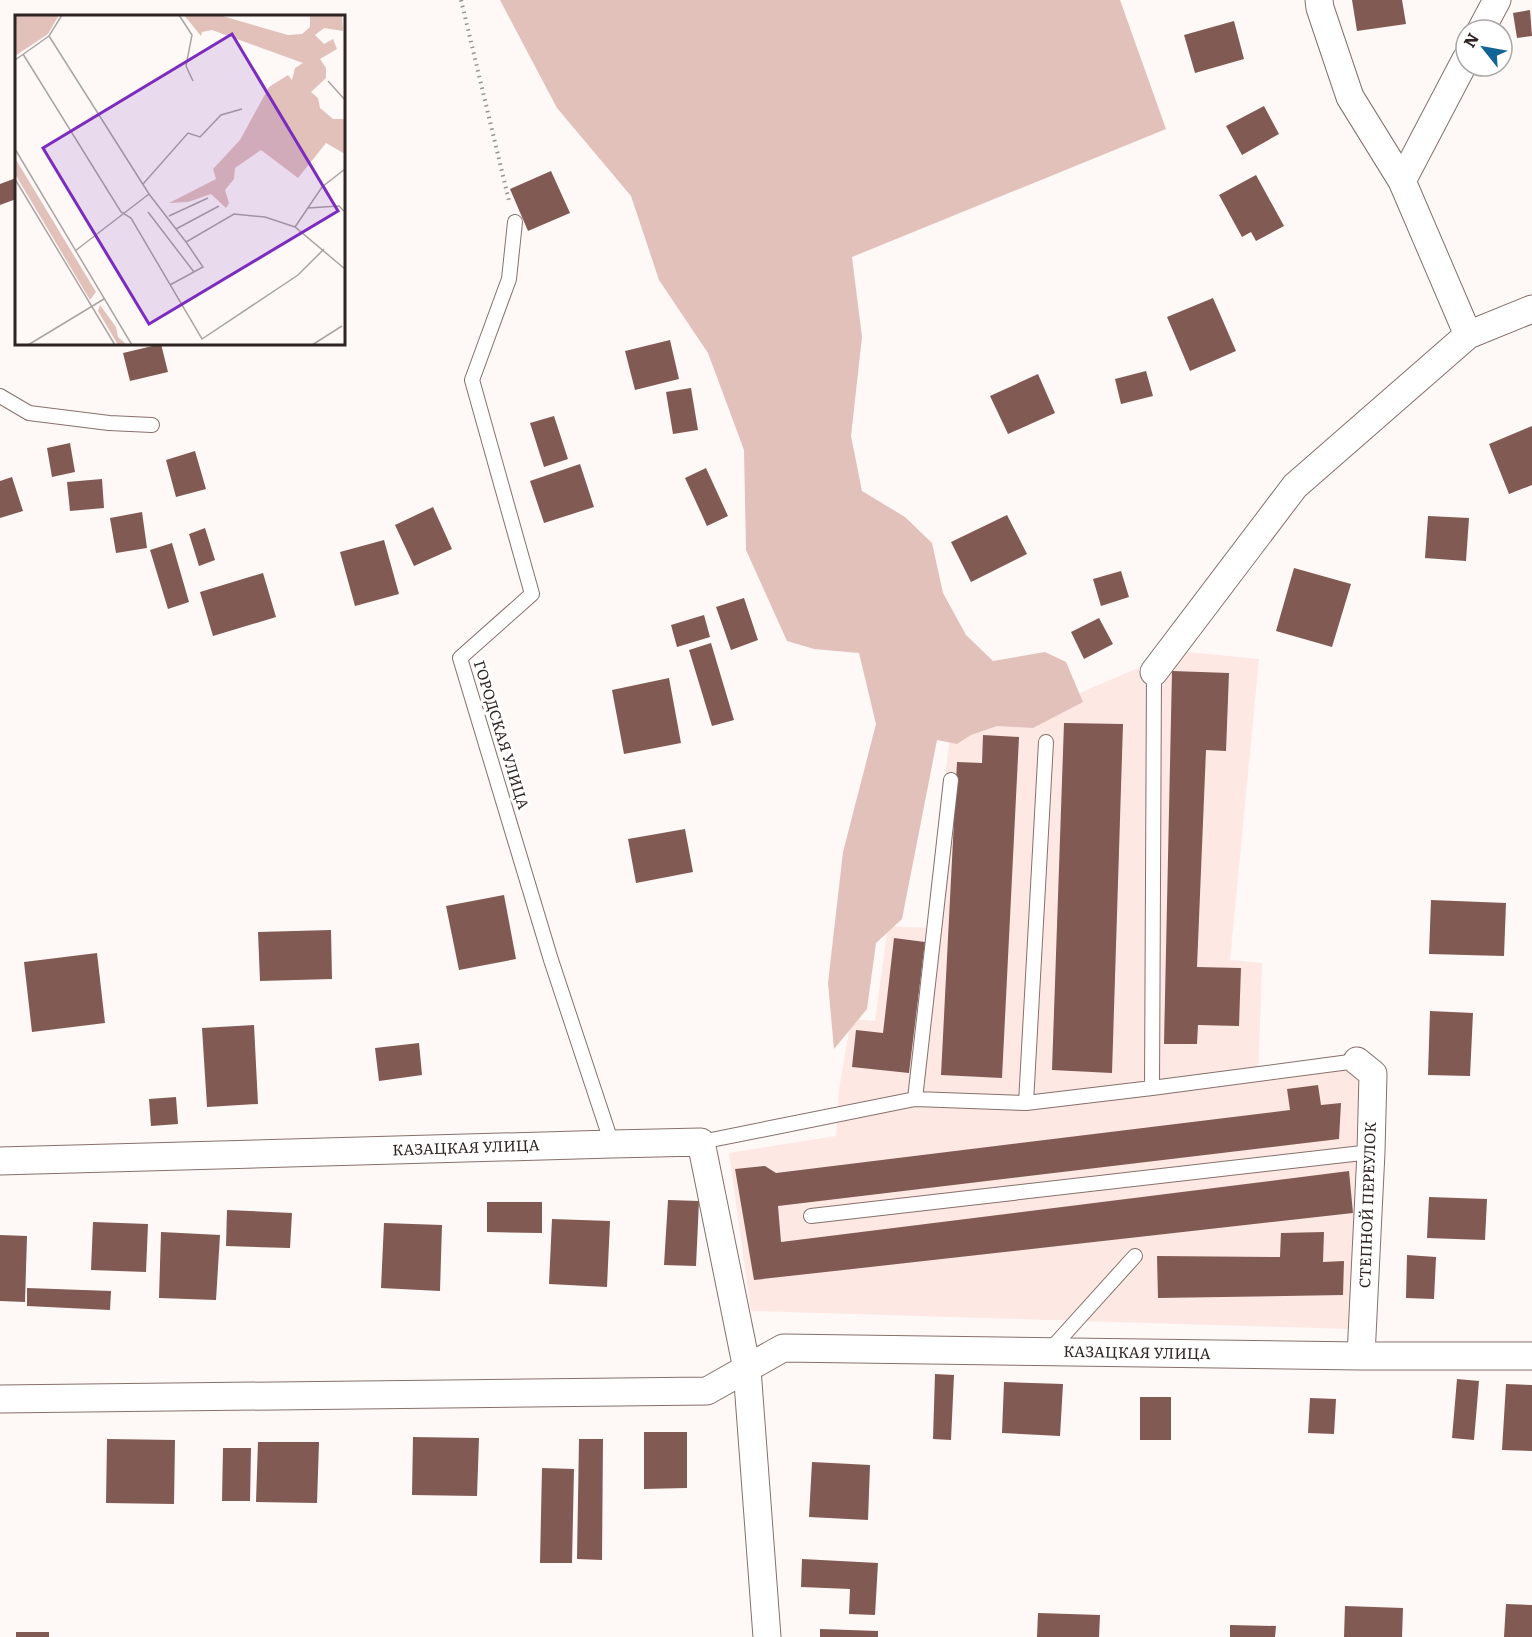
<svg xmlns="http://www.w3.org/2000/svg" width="1532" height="1637" font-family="Literata,serif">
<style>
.built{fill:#fde8e4}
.green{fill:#e2c1bb}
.building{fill:#815a53}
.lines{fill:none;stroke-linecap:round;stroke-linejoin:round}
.lane-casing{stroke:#86706b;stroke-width:16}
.street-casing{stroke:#86706b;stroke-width:29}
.path{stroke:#9a9391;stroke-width:4;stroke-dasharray:1.5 4.5;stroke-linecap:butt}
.lane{stroke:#fff;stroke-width:14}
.street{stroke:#fff;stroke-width:27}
.labels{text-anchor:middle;stroke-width:6;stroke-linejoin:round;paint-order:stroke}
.street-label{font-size:15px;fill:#2e2523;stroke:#fff}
.inset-road{fill:none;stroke:#aba4a2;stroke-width:1.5}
.view{fill:#7b2cbf;fill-opacity:0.15;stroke:#7b2cbf;stroke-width:3}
.inset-edge{fill:none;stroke:#2e2523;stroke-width:3}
</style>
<rect width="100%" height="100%" fill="#fef8f7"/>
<path class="built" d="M1177,651L1259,659L1230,960L1262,963L1258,1082L1356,1069L1366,1084L1349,1329L751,1311L729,1153L836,1136L839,1090L851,1019L875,1021L888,926L927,928L951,727L1064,700Z"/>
<path class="green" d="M500,0H1120L1166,129L852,257L862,337L851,436L862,491L905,517L932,543L943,593L966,635L993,661L1045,652L1066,662L1083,702L1033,728L997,726L971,735L957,744L937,740L902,919L876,943L867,1009L834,1049L828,983L843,852L876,724L859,653L814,649L787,641L746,550L744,450L708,353L659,280L631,196L557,108Z"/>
<path class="building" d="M1352,0H1402L1406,24L1357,31Z
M1530,10L1532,36L1517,38L1513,13Z
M1234,21L1244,59L1195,73L1184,35Z
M1264,106L1279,134L1242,155L1226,126Z
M551,171L570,213L528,231L510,189Z
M1256,175L1284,226L1256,241L1251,232L1242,237L1219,195Z
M16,178V199L0,205V184Z
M1213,298L1236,351L1190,371L1167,317Z
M670,340L679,379L635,390L625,351Z
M161,344L168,372L130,381L123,353Z
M1146,371L1153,396L1121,404L1115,379Z
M1038,374L1055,413L1008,434L990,396Z
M691,388L698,430L673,434L666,392Z
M554,416L568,459L544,467L530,423Z
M1532,426V485L1509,494L1489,444Z
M70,443L75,472L52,477L47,448Z
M195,451L206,489L176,497L166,460Z
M580,464L594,507L544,523L530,481Z
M706,468L728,516L707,526L685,478Z
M12,477L23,511L0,518V481Z
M102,479L104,508L70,511L67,482Z
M433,507L452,549L414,566L395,525Z
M142,512L147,548L116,553L110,518Z
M1007,515L1027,554L971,582L951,542Z
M1428,516L1469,518L1466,561L1425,558Z
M205,528L215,560L199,566L189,534Z
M384,540L399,594L355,606L340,552Z
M172,543L189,602L168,609L150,550Z
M1294,568L1351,584L1332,647L1276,631Z
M1121,571L1129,597L1101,606L1093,579Z
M263,573L276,617L213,636L200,592Z
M744,598L758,640L731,650L716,607Z
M704,615L710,637L677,647L671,625Z
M1099,618L1113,644L1084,659L1071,632Z
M711,643L734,720L712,726L689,650Z
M1172,671L1229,673L1226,751L1206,750L1197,967L1241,968L1239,1026L1198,1025L1197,1044H1164Z
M669,678L681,743L624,754L612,690Z
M1064,723L1123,724L1112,1073L1052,1070Z
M983,735L1019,737L1002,1078L941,1075L957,762L982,763Z
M685,829L693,872L636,883L628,839Z
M504,895L516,959L459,970L446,906Z
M1431,900L1506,903L1504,956L1429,954Z
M331,930L332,979L260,981L258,932Z
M894,938L925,942L909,1073L852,1067L856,1030L883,1033Z
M97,953L105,1023L32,1032L24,962Z
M1430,1011L1473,1013L1470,1076L1428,1075Z
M254,1025L258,1104L207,1107L202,1028Z
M419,1043L422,1075L379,1081L375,1048Z
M1318,1085L1321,1105L1341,1103L1339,1139L778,1206L781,1242L1349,1171L1353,1213L754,1280L735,1169L765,1166L776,1173L1290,1110L1287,1089Z
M176,1097L178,1124L151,1126L149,1099Z
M1429,1197L1487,1199L1485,1240L1427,1238Z
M668,1200L699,1201L696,1266L664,1265Z
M487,1202H542V1233L487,1232Z
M227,1210L292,1213L290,1248L226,1246Z
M552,1219L610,1221L607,1287L549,1284Z
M93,1222L148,1224L146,1272L91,1270Z
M384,1223L442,1225L440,1291L381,1288Z
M161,1232L220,1235L216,1300L159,1298Z
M1324,1232L1323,1262L1344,1261L1343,1295L1158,1298L1157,1256L1280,1257L1281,1233Z
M0,1235L27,1236L25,1302L0,1301Z
M1407,1255L1436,1257L1434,1299L1406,1298Z
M27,1288L111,1291L110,1310L27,1306Z
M935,1374L954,1375L951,1440L933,1439Z
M1457,1379L1479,1381L1474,1440L1452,1438Z
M1004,1382L1063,1384L1060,1436L1002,1433Z
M1506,1384L1532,1385V1451L1502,1450Z
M1140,1397H1171V1440H1140Z
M1310,1398L1336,1399L1334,1434L1308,1433Z
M644,1432H687V1488L644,1489Z
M413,1437L479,1438L477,1496L412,1495Z
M107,1439L175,1440L174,1504L106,1503Z
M579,1439H603L602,1560L577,1559Z
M258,1442H319L317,1503L256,1502Z
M223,1448H251L250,1501H222Z
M812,1462L870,1465L868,1520L809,1517Z
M542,1468L574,1469L572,1563H540Z
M802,1559L878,1563L875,1615L849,1614L850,1589L801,1587Z
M1506,1604L1532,1605V1637H1504Z
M1345,1606L1403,1608L1402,1637H1344Z
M1038,1613L1100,1615L1099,1637H1037Z
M1230,1625L1276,1626L1275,1637H1230Z
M820,1629L878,1631V1637H820Z
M16,1632H49V1637H16Z"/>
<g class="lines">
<g class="lane-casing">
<path id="lane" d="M515,222L509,279L472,380L532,594L460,658L551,960L612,1144
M0,396L29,413L109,423L152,425
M1154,672L1152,1088L1357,1061
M915,1099L951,780
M1026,1103L1046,742
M701,1142L915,1099L1026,1103L1152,1088
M811,1216L1371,1152
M1050,1350L1135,1256"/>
</g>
<g class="street-casing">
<path id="street" d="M1319,0L1320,8L1350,97L1402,181L1468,335
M1481,30L1497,0
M1402,181L1466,59
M1154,672L1295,486L1468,335L1532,309
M1357,1061L1373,1074L1371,1152L1361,1356
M0,1161L612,1144L701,1142L747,1369L767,1637
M0,1399L707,1391L783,1348L1361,1356H1532"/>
</g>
<path class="path" d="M461,0L509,201"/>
<use href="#lane" class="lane"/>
<use href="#street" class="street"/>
</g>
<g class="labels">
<g class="street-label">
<text transform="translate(501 735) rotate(73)" y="5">ГОРОДСКАЯ УЛИЦА</text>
<text transform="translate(466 1148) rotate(-2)" y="5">КАЗАЦКАЯ УЛИЦА</text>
<text transform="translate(1368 1205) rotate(-88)" y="5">СТЕПНОЙ ПЕРЕУЛОК</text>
<text transform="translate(1137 1353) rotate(1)" y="5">КАЗАЦКАЯ УЛИЦА</text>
</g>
</g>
<g transform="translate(15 15)">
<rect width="330" height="330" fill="#fef8f7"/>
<path d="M0,0H44L33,19L0,41ZM169,0H204L273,20L287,19L295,12V0H327L328,16L309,13L300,20L309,29L318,24L322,34L305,44L311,53V63L296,77L303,83L305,93L318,104H330V139L311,128L283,163L246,135L220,153L219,164L210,175L214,188L211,193L196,179L173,187L154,188L201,164L198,154L225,125L254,72L273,60L277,65L280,53L288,48L197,15L187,17L186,21ZM0,143L81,277L75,285L0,159ZM85,290L101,312L103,322L112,330H103L83,296Z" fill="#e2c1bb"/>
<path class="inset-road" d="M164,0L177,20L171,51L178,66M34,21L134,179L171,227M8,39L106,197L116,203L187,324L283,260L309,234M0,45L34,21L47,0M313,66L330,85M0,134L117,330M0,164L100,330M128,169L173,118L185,122L206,100L227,94M293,193L324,191L330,197M133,197L179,257M154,201L193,183M280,212L307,172L330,154M161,214L204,191M60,236L134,179M155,270L188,252L171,227L219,199L250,202L280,212L330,254M13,330L89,284M297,330L327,311"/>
<path class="view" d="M217,19L323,196L134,309L28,133Z"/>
<rect width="330" height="330" class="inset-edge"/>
</g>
<g transform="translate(1484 48) rotate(301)"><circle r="28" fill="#ffffff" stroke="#aba8a7" stroke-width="1.5"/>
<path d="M0-4.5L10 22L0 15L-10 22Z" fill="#116596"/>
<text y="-9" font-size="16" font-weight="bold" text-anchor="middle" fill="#2e2523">N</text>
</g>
</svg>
